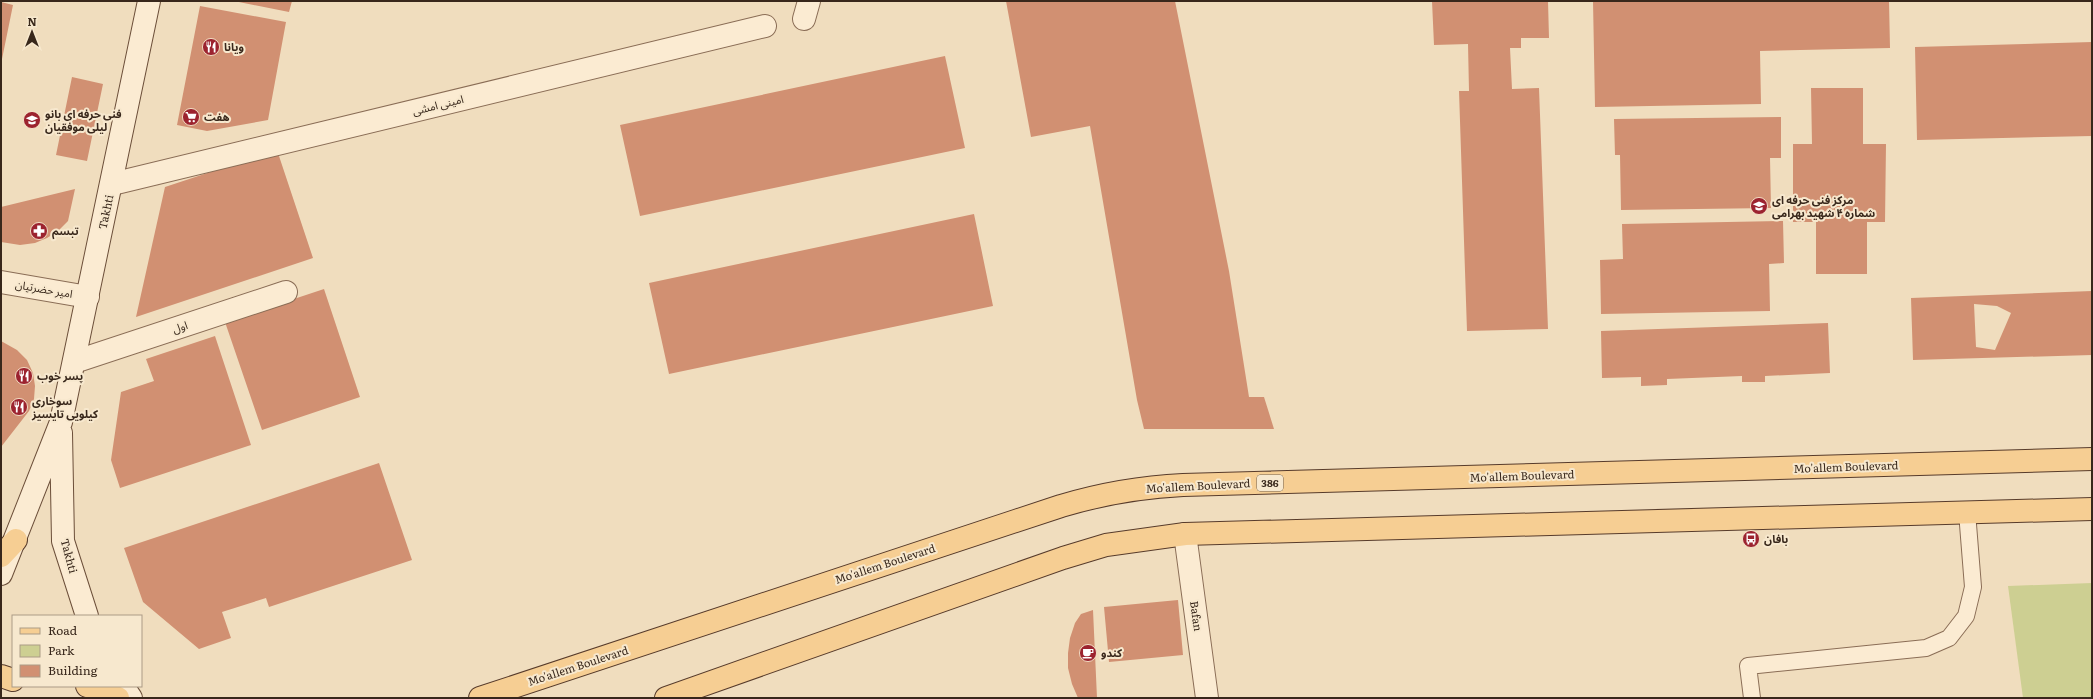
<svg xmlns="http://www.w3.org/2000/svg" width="2093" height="699" font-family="Literata,'Noto Sans Arabic',serif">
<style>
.green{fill:#cdcf92}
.building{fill:#d19072;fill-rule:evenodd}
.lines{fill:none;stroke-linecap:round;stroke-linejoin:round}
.service-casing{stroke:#8a6d56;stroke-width:18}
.minor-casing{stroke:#8a6d56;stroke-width:24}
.tertiary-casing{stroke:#8a6d56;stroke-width:24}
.secondary-casing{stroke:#6b4e39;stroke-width:24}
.primary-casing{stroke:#573b2b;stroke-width:24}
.service{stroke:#fbebd2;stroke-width:16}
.minor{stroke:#fbebd2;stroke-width:22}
.tertiary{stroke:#fbebd2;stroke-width:22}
.secondary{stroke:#fbebd2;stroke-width:22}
.primary{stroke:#f6ce93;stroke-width:22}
.labels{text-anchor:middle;stroke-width:4;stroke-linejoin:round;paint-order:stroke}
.shield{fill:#f7e8ce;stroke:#716151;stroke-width:1}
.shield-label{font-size:10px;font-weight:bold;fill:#38271b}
.poi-label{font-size:11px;font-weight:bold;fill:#38271b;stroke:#f7e8ce;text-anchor:start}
.street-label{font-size:11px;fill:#38271b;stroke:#f7e8ce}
</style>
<rect width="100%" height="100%" fill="#f0ddbe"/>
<path class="green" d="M2092,583V698H2023L2008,586Z"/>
<path class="building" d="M234,1H292L289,12Z
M1006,1H1175L1229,271L1249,397H1264L1274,429H1144L1137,400L1090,126L1031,137Z
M1432,1H1548L1549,38H1521V48H1510L1512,89L1539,88L1548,329L1467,331L1459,91H1469L1468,44L1434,45Z
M1593,1H1889L1890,48L1760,51L1761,104L1595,107Z
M1,2L13,5L2,59H1Z
M200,6L286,22L268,120L207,131L177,125Z
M2092,42V136L1917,140L1915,47Z
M945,56L965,148L640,216L620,125Z
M72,77L103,84L87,161L56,155Z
M1811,88H1863V144H1886L1885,222H1867V274H1816V222H1793V144H1812Z
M1781,117V158H1770L1771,208L1621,210L1620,155H1615L1614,119Z
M277,150L313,258L136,317L165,187Z
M75,189L68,221L58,231L47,238L35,243L20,245L1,242V207Z
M974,214L993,306L669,374L649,283Z
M1783,221L1784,263L1769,264L1770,311L1601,314L1600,260L1623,259L1622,224Z
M324,289L360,397L262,430L225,322Z
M2092,291V355L1913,360L1911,298ZM1974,304L1997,306L2011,313L1995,350L1976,347Z
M1828,323L1830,373L1765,376V382H1742V376L1667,379V385L1641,386V377L1602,378L1601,331Z
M215,336L251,445L120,488L111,460L121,392L154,381L146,359Z
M1,341L17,350L27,360L33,373L35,386L34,399L29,411L1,447Z
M379,463L412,560L269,607L266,598L222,612L231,638L199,649L143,602L124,548Z
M1178,600L1183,655L1109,662L1104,607Z
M1093,610L1097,698H1078L1072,684L1068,668V653L1070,638L1075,623L1081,614Z"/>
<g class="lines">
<g class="service-casing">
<path id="service" d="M1752,698L1748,666L1926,648L1949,638L1966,616L1973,587L1967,512"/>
</g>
<g class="minor-casing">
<path id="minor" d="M112,184L765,26
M1,282L88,297
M74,362L286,292
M1185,534L1207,698"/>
</g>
<g class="tertiary-casing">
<path id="tertiary" d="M804,19L809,1"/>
</g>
<g class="secondary-casing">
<path id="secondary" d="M61,433L63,541L87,616
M1,574L61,422L149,1
M123,686L131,698"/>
</g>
<g class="primary-casing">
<path id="primary" d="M1,556L16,540
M1,676L13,680
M87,686L100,689L118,698
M480,698L1061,506C1101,494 1141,487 1183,485L2092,459
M666,698L1063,558L1106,545L1185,534L2092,509"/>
</g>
<use href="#service" class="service"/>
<use href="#minor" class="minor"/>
<use href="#tertiary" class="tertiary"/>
<use href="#secondary" class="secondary"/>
<use href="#primary" class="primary"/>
</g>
<defs>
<g id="restaurant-disc" transform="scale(0.9)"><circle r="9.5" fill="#9c232f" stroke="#f7e8ce"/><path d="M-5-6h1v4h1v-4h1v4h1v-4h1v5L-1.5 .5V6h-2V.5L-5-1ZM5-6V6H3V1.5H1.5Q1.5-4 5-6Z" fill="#fff"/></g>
<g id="supermarket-disc" transform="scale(0.9)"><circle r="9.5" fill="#9c232f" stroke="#f7e8ce"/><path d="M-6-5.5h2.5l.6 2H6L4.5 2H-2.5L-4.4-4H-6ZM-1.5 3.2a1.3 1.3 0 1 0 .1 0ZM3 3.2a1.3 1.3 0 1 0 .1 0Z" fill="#fff"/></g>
<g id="school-disc" transform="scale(0.9)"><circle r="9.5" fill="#9c232f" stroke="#f7e8ce"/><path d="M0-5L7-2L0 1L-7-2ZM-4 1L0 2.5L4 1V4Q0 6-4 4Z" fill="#fff"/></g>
<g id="pharmacy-disc" transform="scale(0.9)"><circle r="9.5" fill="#9c232f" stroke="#f7e8ce"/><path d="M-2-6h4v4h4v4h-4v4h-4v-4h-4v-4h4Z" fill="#fff"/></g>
<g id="bus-disc" transform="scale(0.9)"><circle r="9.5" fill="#9c232f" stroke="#f7e8ce"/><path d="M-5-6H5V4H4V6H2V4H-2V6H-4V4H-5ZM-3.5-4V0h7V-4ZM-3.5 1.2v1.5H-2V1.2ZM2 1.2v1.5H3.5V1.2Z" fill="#fff"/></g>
<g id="cafe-disc" transform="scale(0.9)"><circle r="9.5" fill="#9c232f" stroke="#f7e8ce"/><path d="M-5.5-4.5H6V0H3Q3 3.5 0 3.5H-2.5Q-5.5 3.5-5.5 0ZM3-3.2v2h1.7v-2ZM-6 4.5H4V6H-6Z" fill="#fff"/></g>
</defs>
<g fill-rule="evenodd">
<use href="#restaurant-disc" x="211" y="47"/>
<use href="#supermarket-disc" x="191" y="117"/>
<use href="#school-disc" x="32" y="120"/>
<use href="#school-disc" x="1759" y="206"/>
<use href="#pharmacy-disc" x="39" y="231"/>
<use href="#restaurant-disc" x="24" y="376"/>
<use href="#restaurant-disc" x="19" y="407"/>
<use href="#bus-disc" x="1751" y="539"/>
<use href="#cafe-disc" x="1088" y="653"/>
</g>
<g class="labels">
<rect class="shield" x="1257" y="475" width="26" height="16" rx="3"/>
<g class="shield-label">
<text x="1270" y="487">386</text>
</g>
<g class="poi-label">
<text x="224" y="51">ویانا</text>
<text x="45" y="118">فنی حرفه ای بانو<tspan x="45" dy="13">لیلی موفقیان</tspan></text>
<text x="204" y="121">هفت</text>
<text x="1772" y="204">مرکز فنی حرفه ای<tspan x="1772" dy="13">شماره ۴ شهید بهرامی</tspan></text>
<text x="52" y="235">تبسم</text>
<text x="37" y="380">پسر خوب</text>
<text x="32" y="405">سوخاری<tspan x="32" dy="13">کیلویی تایسیز</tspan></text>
<text x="1764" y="543">بافان</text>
<text x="1101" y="657">کندو</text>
</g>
<g class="street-label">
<text transform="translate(438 105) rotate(-14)" y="4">امینی امشی</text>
<text transform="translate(106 212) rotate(-78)" y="4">Takhti</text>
<text transform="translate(44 289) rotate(10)" y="4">امیر حضرتیان</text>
<text transform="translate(180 327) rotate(-18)" y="4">اول</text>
<text transform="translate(1846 467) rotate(-2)" y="4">Mo'allem Boulevard</text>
<text transform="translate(1522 476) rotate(-2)" y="4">Mo'allem Boulevard</text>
<text transform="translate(1198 486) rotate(-3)" y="4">Mo'allem Boulevard</text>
<text transform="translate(69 556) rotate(75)" y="4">Takhti</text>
<text transform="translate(885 564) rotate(-18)" y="4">Mo'allem Boulevard</text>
<text transform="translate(1196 616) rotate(82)" y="4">Bafan</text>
<text transform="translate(578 666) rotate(-18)" y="4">Mo'allem Boulevard</text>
</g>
</g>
<rect width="2093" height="699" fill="none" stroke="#38271b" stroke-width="4"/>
<rect x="12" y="615" width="130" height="72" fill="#f7e8ce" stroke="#ab9b86"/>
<rect x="20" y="628" width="20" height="6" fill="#f6ce93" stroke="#ab9b86"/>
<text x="48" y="635" font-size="12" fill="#38271b">Road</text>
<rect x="20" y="645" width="20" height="12" fill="#cdcf92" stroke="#ab9b86"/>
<text x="48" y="655" font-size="12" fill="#38271b">Park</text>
<rect x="20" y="665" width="20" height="12" fill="#d19072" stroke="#ab9b86"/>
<text x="48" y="675" font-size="12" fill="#38271b">Building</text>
<g transform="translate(32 32)" stroke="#f7e8ce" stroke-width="3" paint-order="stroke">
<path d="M0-3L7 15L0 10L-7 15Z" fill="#38271b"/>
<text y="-6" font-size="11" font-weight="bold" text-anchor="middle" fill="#38271b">N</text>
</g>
</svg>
